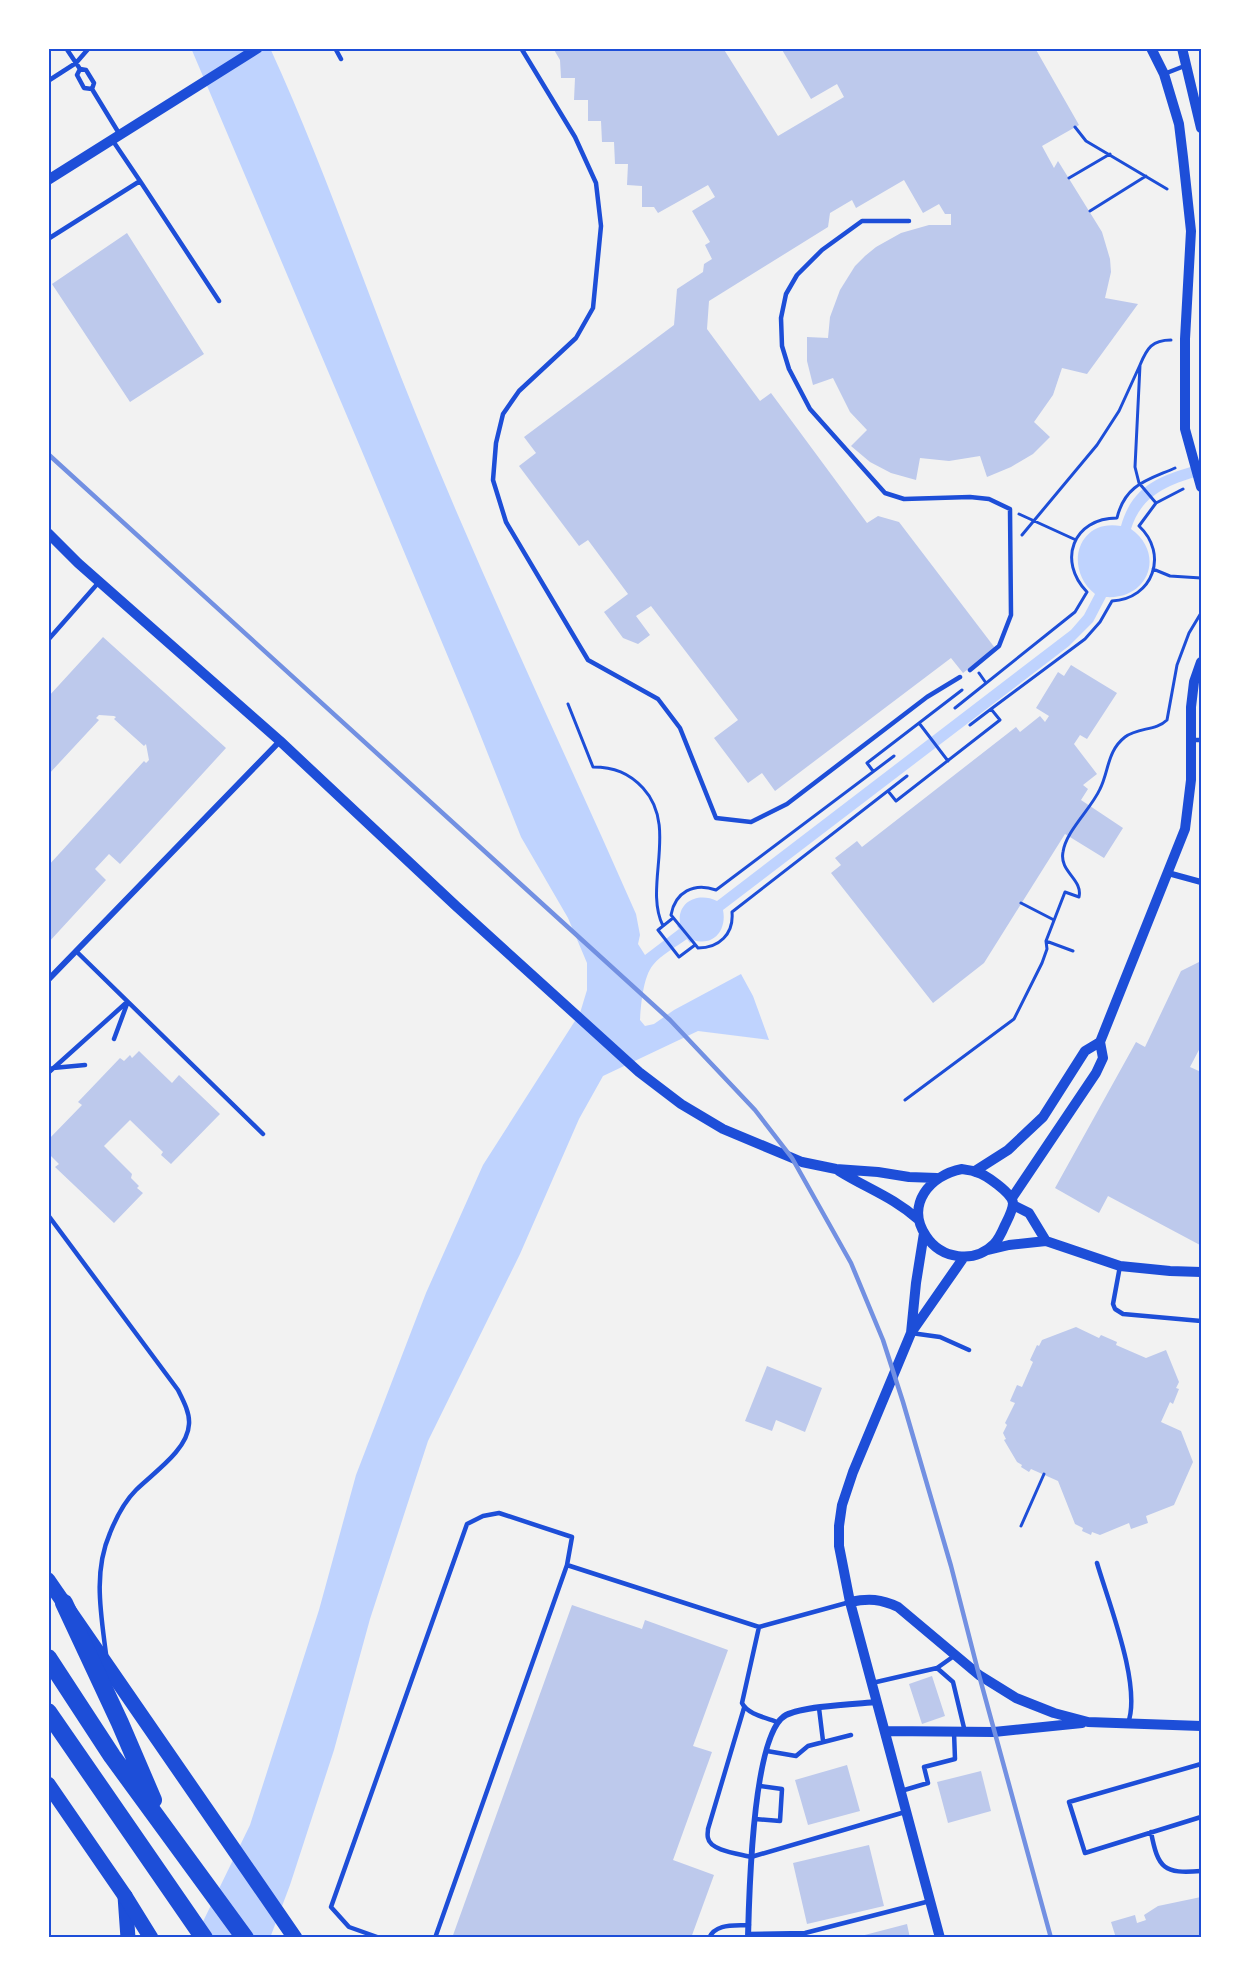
<svg xmlns="http://www.w3.org/2000/svg" width="1249" height="1986" font-family="'Public Sans',sans-serif">
<style>
.water{fill:#bfd3fe}
.building{fill:#bdc9ec}
.lines{fill:none;stroke-linecap:round;stroke-linejoin:round}
.path{stroke:#1d4ed8;stroke-width:3}
.service{stroke:#1d4ed8;stroke-width:4.5}
.minor{stroke:#1d4ed8;stroke-width:6}
.tertiary{stroke:#1d4ed8;stroke-width:10}
.primary{stroke:#1d4ed8;stroke-width:15}
.trunk{stroke:#1d4ed8;stroke-width:15}
.motorway{stroke:#1d4ed8;stroke-width:18}
.rail{stroke:#7290e2;stroke-width:4.5}
.neatline{fill:none;stroke:#1d4ed8;stroke-width:2}
</style>
<rect width="100%" height="100%" fill="#f2f2f2"/>
<path class="water" d="M191,48H270C325,168 367,294 417,417C485,585 563,748 636,914L640,935L638,944L645,955L679,929L677,926L680,923C677,901 699,892 717,901L1071,630L1084,615L1095,594C1063,568 1078,518 1121,526C1133,483 1163,475 1201,464V475C1169,485 1142,494 1131,529C1166,554 1148,600 1106,597L1093,622L1069,646L723,910C727,930 714,947 693,940L690,943L687,939C676,947 661,955 653,965C643,977 641,1005 640,1020L645,1026L654,1024L674,1010L741,974L753,996L769,1040L698,1031L603,1076L579,1119L520,1254L428,1441L370,1619L334,1750L290,1885L270,1938H195L250,1825L319,1610L356,1475L426,1293L483,1165L580,1013L587,990V963L568,918L521,837L472,714L361,449Z"/>
<path class="building" d="M553,48H723L778,136L844,97L837,84L811,99L781,48H1035L1079,125L1042,146L1054,168L1058,161L1102,232L1110,259L1111,272L1105,298L1138,304L1087,374L1062,368L1053,395L1034,422L1050,437L1033,454L1011,467L987,477L980,456L949,461L920,458L916,480L891,473L870,462L851,446L867,430L850,412L833,378L813,385L807,361V337L828,338L830,317L840,290L855,266L865,256L876,247L901,233L929,225H951V214H945L939,204L923,213L904,180L856,208L852,200L830,213L828,227L709,301L707,329L760,401L771,393L867,523L878,516L899,522L995,648L963,673L951,658L775,791L762,773L748,783L714,738L738,720L651,606L636,616L650,635L638,644L623,638L604,612L628,594L588,540L579,546L519,466L536,453L524,437L674,325L677,289L703,272L704,264L712,259L705,245L710,242L692,211L715,197L708,185L658,213L654,207H642V186L627,185L628,164H615L614,142H602L601,121H588V100H574L575,78H561L560,60Z
M127,233L204,354L130,402L52,284Z
M103,637L226,748L120,864L109,854L95,869L106,880L48,943V866L144,761L146,763L149,760L146,744L144,746L114,719L116,717L114,716L99,715L96,718L99,720L48,775V697Z
M1071,665L1117,693L1087,739L1080,735L1074,744L1097,774L1083,785L1088,789L1081,800L1123,828L1104,858L1065,834L984,963L933,1003L831,873L841,865L835,858L857,841L862,847L1016,727L1020,732L1040,716L1045,722L1049,716L1036,708L1058,672L1064,676Z
M1201,961V1046L1190,1067L1201,1072L1200,1245L1108,1196L1099,1213L1055,1188L1136,1042L1145,1047L1181,971Z
M139,1051L172,1083L179,1075L220,1114L171,1164L161,1155L163,1152L130,1120L104,1146L132,1174L131,1178L139,1186L137,1188L143,1193L114,1223L55,1167L59,1164L48,1153V1140L82,1105L78,1102L120,1058L124,1061L130,1055L132,1058Z
M1076,1327L1099,1338L1101,1335L1117,1342L1116,1345L1146,1358L1166,1350L1179,1382L1176,1388L1179,1389L1173,1404L1170,1402L1161,1422L1181,1431L1193,1462L1174,1505L1146,1516L1148,1523L1131,1529L1129,1523L1100,1535L1092,1532L1091,1535L1082,1531L1083,1528L1075,1524L1058,1481L1031,1469L1029,1472L1021,1467L1022,1465L1017,1462L1004,1440L1006,1439L1003,1433L1007,1425L1005,1423L1015,1403L1010,1401L1017,1385L1022,1387L1033,1362L1030,1360L1037,1345L1039,1346L1042,1340Z
M767,1366L822,1388L805,1432L776,1420L772,1431L745,1421Z
M572,1605L642,1629L645,1620L728,1650L693,1746L712,1752L673,1860L714,1875L691,1938H452Z
M932,1676L945,1716L922,1724L909,1684Z
M847,1765L860,1811L808,1825L795,1780Z
M981,1771L991,1811L948,1823L937,1782Z
M869,1845L884,1906L807,1924L793,1863Z
M1201,1897V1938H1116L1111,1922L1135,1915L1137,1923L1146,1920L1144,1915L1158,1906Z
M907,1924L910,1938H857V1937Z"/>
<g class="lines">
<path class="path" d="M1075,127L1086,141L1167,189
M1069,178L1110,154
M1090,211L1146,176
M1156,503L1139,483L1135,467L1140,365C1147,348 1152,340 1171,340
M1019,514L1076,540
M1022,535L1097,445L1119,411L1140,365
M1153,569L1170,576L1201,578
M979,673L986,683
M568,704L593,767C614,767 629,773 643,788C679,827 643,886 663,926
M955,708L1075,612L1087,592C1057,561 1073,518 1117,518C1125,484 1148,480 1175,468
M991,709L1085,639L1100,622L1112,601C1153,599 1169,554 1139,526L1156,503L1183,489
M919,723L948,761
M894,756L716,890C694,882 675,892 671,915L698,948C719,948 734,934 732,912L907,776
M873,771L867,763L962,690
M888,791L896,801L1000,720L991,709L970,725
M1021,903L1054,920
M673,918L658,930L679,957L695,945
M1046,941L1073,951
M905,1100L1014,1019L1042,963L1047,949L1046,941L1065,892L1079,897C1083,879 1059,872 1063,852C1066,831 1091,809 1100,789C1109,771 1107,751 1125,737C1138,727 1156,731 1167,720L1177,665L1189,633L1201,613
M1021,1526L1044,1474"/>
<path class="service" d="M66,48L80,69L86,70L94,83L92,89L84,88L77,75L80,69
M335,48L341,59
M521,48L575,137L596,183L601,226L593,308L576,338L519,391L503,414L496,443L493,480L506,522L588,660L658,699L680,728L716,818L751,822L787,804L927,697L960,677
M1164,74L1187,65
M48,81L76,63L89,48
M92,89L120,135
M113,141L140,181
M909,221H862L822,250L797,275L786,294L781,318L782,346L789,369L810,409L885,493L904,499L970,497L989,499L1010,509L1011,615L999,646L970,670
M48,239L140,181L219,301
M48,640L99,582
M1191,740H1201
M76,951L263,1134
M114,1039L127,1004
M53,1068L85,1065
M48,1073L127,1002
M48,1215L178,1390C183,1400 190,1413 189,1424C188,1450 153,1473 136,1490C125,1501 116,1518 110,1533C93,1572 101,1614 106,1654
M1120,1266L1113,1304L1115,1309L1123,1314L1201,1321
M911,1333L940,1337L969,1350
M1097,1563C1108,1601 1142,1686 1128,1723
M937,1668L953,1682L965,1732
M872,1683L937,1668L954,1656
M744,1708L708,1829C708,1832 707,1835 708,1838C710,1851 741,1854 751,1857L905,1812
M819,1708L823,1741
M777,1722C767,1718 747,1714 742,1703L759,1627L850,1602
M767,1751L796,1756L808,1746L851,1735
M1201,1764L1069,1802L1085,1853L1201,1817
M901,1791L928,1783L924,1767L955,1759L954,1732
M755,1819L780,1821L782,1789L760,1786
M1151,1832C1158,1869 1164,1874 1201,1871
M748,1934L805,1933L930,1901
M380,1938L349,1927L331,1907L467,1524L483,1516L499,1513L572,1537L567,1565
M435,1938L567,1565L759,1627
M709,1938C716,1923 734,1926 749,1925"/>
<path class="minor" d="M1168,873L1201,882
M48,980L280,741
M748,1938C749,1899 752,1733 786,1715C804,1706 855,1704 877,1702"/>
<path class="tertiary" d="M1151,48L1164,74L1179,124L1183,157L1191,231L1185,339V429L1201,487
M1182,48L1201,128
M48,180L258,48
M48,533L78,563L280,741L456,906L639,1072L681,1104L723,1129L802,1162L836,1169L878,1172L909,1177L937,1178
M962,1169C966,1170 971,1170 976,1172C985,1174 1012,1193 1013,1203C1013,1210 1008,1219 1005,1225C1002,1232 999,1239 994,1244C974,1264 941,1259 926,1236C905,1205 930,1175 962,1169Z
M839,1171C868,1189 893,1197 919,1220
M975,1171L1008,1150L1043,1117L1085,1051L1100,1042
M1012,1198L1096,1073L1103,1058L1100,1042L1185,829L1191,780V707L1194,682L1201,662
M1013,1205L1029,1213L1046,1241
M988,1250L1009,1245L1046,1241L1120,1266L1170,1271L1201,1272
M911,1333L916,1283L924,1233
M850,1602C869,1598 881,1599 898,1607L979,1675L1016,1698L1054,1713L1088,1722L1201,1726
M885,1731L994,1732L1082,1723
M940,1938L850,1602L839,1546V1526L842,1505L853,1472L911,1333L964,1257"/>
<path class="primary" d="M125,1896L128,1938"/>
<path class="trunk" d="M48,1580L295,1938
M48,1784L125,1896L151,1938"/>
<path class="motorway" d="M64,1603L120,1723L153,1800
M48,1658L112,1756L245,1938
M48,1712L204,1938"/>
<path class="rail" d="M48,454L670,1020L755,1110L792,1158L851,1263L883,1340L903,1402L951,1566L979,1675L1051,1938"/>
</g>
<rect width="1249" height="1986" fill="none" stroke="#ffffff" stroke-width="99"/>
<rect x="50" y="50" width="1150" height="1886" class="neatline"/>
</svg>
